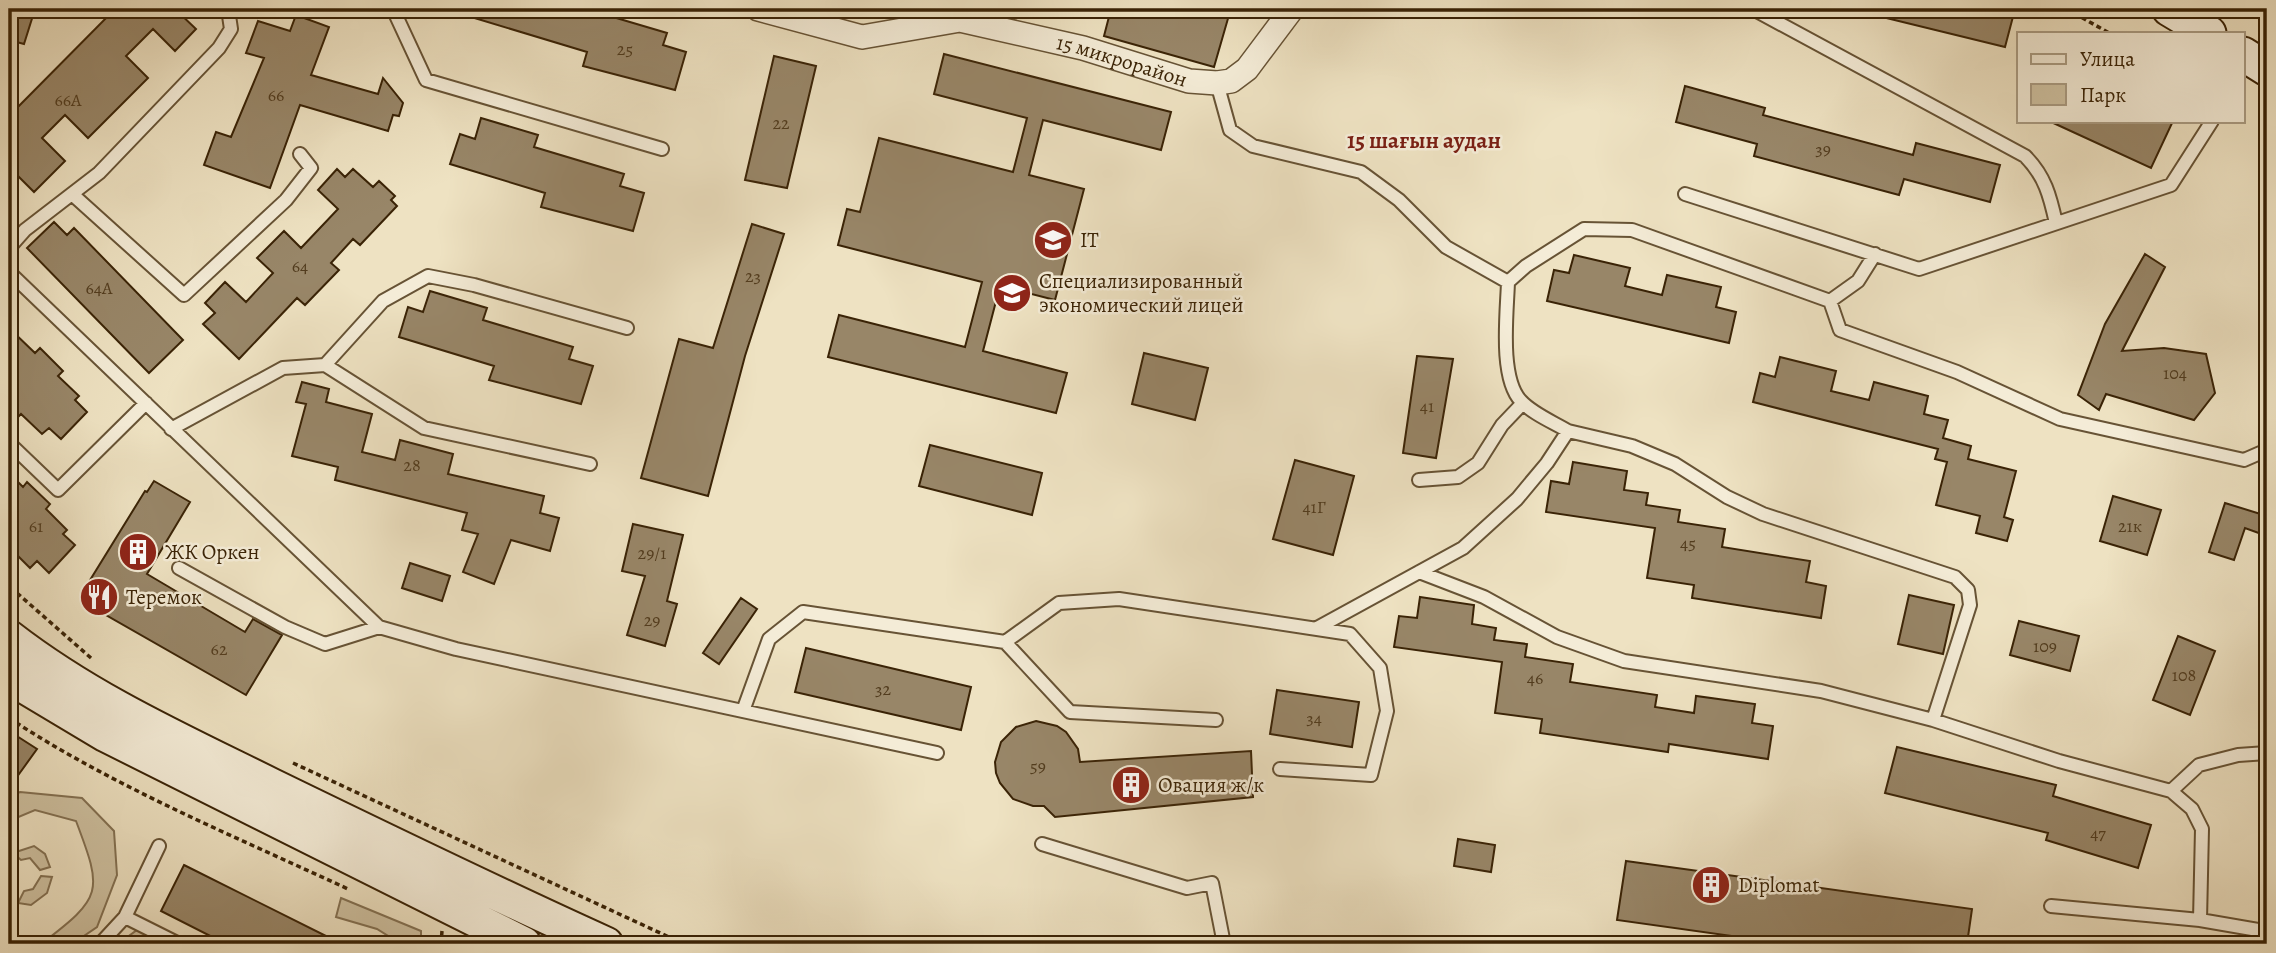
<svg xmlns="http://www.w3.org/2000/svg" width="2276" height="953" font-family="Alegreya,serif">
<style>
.green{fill:#cfc2a2;stroke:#847254;stroke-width:2}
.building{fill:#988668;stroke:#3a2306;stroke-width:2}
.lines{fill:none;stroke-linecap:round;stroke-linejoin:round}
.lane-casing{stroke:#675335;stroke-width:16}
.street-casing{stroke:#675335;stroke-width:26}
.secondary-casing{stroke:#3a2306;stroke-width:37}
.path{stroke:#3a2306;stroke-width:3.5;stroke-dasharray:5 3.5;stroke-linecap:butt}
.lane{stroke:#f4ecd7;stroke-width:12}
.street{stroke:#f4ecd7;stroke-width:23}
.secondary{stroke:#f4ecd7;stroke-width:33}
.labels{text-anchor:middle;stroke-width:5;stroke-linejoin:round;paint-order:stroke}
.number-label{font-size:18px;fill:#523c1e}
.street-label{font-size:21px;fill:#3a2306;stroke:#f4ecd7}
.poi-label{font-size:21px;fill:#3a2306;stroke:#f4ecd7;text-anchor:start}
.neighbourhood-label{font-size:23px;font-weight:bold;fill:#7a1f14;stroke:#f4ecd7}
</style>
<rect width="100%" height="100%" fill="#eee2c2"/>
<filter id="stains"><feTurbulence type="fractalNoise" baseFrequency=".00286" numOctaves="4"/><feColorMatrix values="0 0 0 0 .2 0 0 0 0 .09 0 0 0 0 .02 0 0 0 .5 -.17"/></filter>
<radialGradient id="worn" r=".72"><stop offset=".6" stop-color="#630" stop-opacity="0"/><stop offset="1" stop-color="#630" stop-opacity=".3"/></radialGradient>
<path class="green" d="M20,792L82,798L114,831L117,875L97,927L72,944H41C103,897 103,892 76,821L35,810L9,821V797Z
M34,846L45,854L50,867L40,870L30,858L21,860L13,853Z
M41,876L52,877L47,893L31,905L18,903L24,891L33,889Z
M341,898L421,931V944H401L377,929L336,917Z
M137,930L168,944H118Z"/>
<path class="building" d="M9,9H35L24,44L9,40Z
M115,9H175L196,29L175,51L153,29L126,56L148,78L88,138L65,115L42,138L65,161L34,192L9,167V116Z
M459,9H586L667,33L663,45L686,52L675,90L583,66L587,52L458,13Z
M1111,9H1206L1229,15L1214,67L1104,36Z
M1875,9H2015L2005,47L1874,15Z
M296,15L329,27L311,75L378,94L383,78L403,103L399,116L393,115L388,131L300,105L270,188L204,165L216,132L231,137L264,58L246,53L258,21L290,31Z
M944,54L1171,112L1161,150L1043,120L1029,175L1084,189L1055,300L1000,286L983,351L1067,373L1056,413L828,357L839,315L965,347L982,282L838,245L847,209L860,212L879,138L1013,172L1027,118L934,94Z
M774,56L816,66L787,188L745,180Z
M1685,86L1765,108L1763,115L1913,155L1916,143L2000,165L1990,202L1904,179L1899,195L1754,156L1757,144L1676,122Z
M481,118L538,135L534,147L624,174L620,186L644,193L633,231L541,207L545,193L450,164L460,134L475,139Z
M2049,121H2173L2151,168Z
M337,169L345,177L353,169L373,187L379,181L395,196L391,200L397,206L360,245L353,239L331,263L339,270L305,305L297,298L239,359L203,324L215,313L205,303L225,282L246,302L273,273L257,258L284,231L301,248L338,209L318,190Z
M54,222L67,235L74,228L183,340L149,373L27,248Z
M752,224L784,234L745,356L708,496L641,478L679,339L713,348Z
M2145,254L2165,267L2122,351L2164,348L2206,354L2215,393L2194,420L2106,394L2099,410L2078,395L2105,324Z
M1574,255L1630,268L1625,286L1662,295L1667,275L1721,287L1716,307L1736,312L1729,343L1547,301L1554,270L1569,273Z
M430,291L487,308L483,320L573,347L569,359L593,366L581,404L489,380L494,366L399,337L408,307L423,312Z
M9,328L35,353L40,348L63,371L58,376L79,396L75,400L87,412L61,439L49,428L42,434L21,414L18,417L9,408Z
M1144,353L1208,368L1195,420L1132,404Z
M1417,356L1453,359L1436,458L1403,453Z
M1780,357L1836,371L1831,391L1869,400L1874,382L1928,396L1924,414L1948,420L1943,438L1971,446L1968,459L2016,471L2004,517L2013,520L2007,541L1976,533L1980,516L1936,505L1947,462L1935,459L1938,449L1753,402L1760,373L1775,377Z
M302,382L329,389L326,402L372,414L362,452L395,460L400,440L453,454L448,474L544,496L540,513L559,518L550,551L511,540L494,584L463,572L478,534L462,530L467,513L335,480L338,467L292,456L306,404L296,402Z
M930,445L1042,473L1032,515L919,486Z
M1295,460L1354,476L1333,555L1273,539Z
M1573,462L1627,471L1624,490L1648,493L1646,505L1680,510L1678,522L1725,529L1722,547L1810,561L1806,582L1826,586L1821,618L1692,598L1694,585L1647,578L1655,528L1546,512L1551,481L1569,484Z
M9,473L23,487L27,482L50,504L46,509L67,530L63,534L75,545L49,573L37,561L30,568L9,547Z
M154,481L190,502L147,574L245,632L253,619L282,635L246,695L92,607L87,585L145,491L147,492Z
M2113,496L2161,510L2147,555L2100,541Z
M2225,503L2267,516V536L2245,528L2234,560L2209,552Z
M633,524L683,535L667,601L677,604L665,646L627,635L645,576L622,571Z
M410,563L450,576L442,601L402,588Z
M1909,595L1954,605L1943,654L1898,644Z
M1420,597L1474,605L1472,624L1496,628L1494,640L1527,644L1525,657L1573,664L1570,682L1657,695L1655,707L1694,713L1696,696L1755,704L1752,723L1773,726L1768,759L1669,744L1668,752L1540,733L1542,719L1495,713L1502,662L1394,647L1399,616L1417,618Z
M741,598L757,609L719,664L703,653Z
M2019,621L2079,636L2070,671L2010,655Z
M2178,636L2215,651L2190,715L2153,700Z
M806,648L971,687L961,730L795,692Z
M1277,690L1359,702L1352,747L1270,734Z
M1036,721L1057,726L1066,732L1078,749L1080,762L1251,751L1253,797L1055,817L1044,806H1033L1013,799L1000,783L996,773L995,762L1001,742L1016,727Z
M9,731L37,749L9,788Z
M1897,747L2056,785L2053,796L2151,825L2138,868L2046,840L2048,833L1885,793Z
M1458,839L1495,845L1491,872L1454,866Z
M1626,861L1972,909L1967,944H1789L1617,920Z
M184,865L342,944H226L161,911Z"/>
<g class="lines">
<g class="lane-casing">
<path id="lane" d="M393,9L426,80L662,149
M1753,9L2025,156C2045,176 2050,196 2056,223
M1217,83L1230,130L1253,146L1361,172L1399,200L1446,247L1508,282
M72,194L184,295L286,200L311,168L300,154
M1685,194L1919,269L2171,185L2212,121
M9,248L25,230L99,173L219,48L231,29L228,9
M9,272L379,627L456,649L937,753
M1830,301L1840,330L1957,372L2060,419L2244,460L2267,450
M171,429L283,368L325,365
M1568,431L1632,446L1675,464L1727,497L1763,514L1955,577L1968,590L1970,605L1933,720
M9,443L58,490L146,403
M590,464L424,428L325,365L383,301L428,276L474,285L627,328
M1419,480L1458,477L1478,463L1502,425L1523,403
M179,568L285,627L325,644L379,627
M1419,572L1484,597L1557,637L1624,661L1821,691L1933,720L2059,761L2171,791L2192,809L2202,829L2200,920L2051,906
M1317,628L1463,548L1517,499L1547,463L1568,431C1553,422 1533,414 1521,401C1499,378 1507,313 1508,282L1526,266L1584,229L1632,230L1830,301L1858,281L1875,254
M1005,642L1059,603L1119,599L1350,634L1380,668L1387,711L1371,775L1280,769
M743,711L769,639L803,612L1005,642L1070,712L1216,720
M2171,791L2199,765L2238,755L2267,753
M1042,844L1187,888L1212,883L1224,944
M125,917L159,846
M2200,920L2258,930L2267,936
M100,944L125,917L179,944"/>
</g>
<g class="street-casing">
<g id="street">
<path id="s1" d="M758,9L862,37L960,20L1083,48L1189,81L1217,83L1231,81L1247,69L1292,9"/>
</g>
</g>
<g class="secondary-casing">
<path id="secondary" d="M2169,9L2209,33
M2243,54L2267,69
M9,637C89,699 180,740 271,785C382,839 493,893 606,944
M9,677L106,735L524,944"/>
</g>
<path class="path" d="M2067,9L2109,33
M17,593L91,658
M9,718C114,787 234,836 348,889
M293,763L684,944
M441,944L442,931"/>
<use href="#lane" class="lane"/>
<use href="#street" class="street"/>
<use href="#secondary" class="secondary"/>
</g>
<defs>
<g id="school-disc" transform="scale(2.0125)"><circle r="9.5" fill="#8f2418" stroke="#f4ecd7"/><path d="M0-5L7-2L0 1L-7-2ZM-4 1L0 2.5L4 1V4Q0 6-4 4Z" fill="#fff"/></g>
<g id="building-disc" transform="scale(2.0125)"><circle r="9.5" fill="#8f2418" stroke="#f4ecd7"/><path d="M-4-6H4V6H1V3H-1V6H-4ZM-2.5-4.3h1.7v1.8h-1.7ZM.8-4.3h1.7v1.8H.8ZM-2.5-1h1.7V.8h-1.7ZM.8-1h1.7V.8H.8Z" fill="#fff"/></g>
<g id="restaurant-disc" transform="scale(2.0125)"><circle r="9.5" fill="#8f2418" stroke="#f4ecd7"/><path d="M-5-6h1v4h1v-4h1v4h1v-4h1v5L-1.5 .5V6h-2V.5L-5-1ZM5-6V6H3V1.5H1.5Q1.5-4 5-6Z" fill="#fff"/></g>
</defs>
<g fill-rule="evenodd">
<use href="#school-disc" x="1053" y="240"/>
<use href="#school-disc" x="1012" y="293"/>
<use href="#building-disc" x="138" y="552"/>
<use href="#restaurant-disc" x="99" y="597"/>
<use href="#building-disc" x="1131" y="785"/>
<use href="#building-disc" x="1711" y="885"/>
</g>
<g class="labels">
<g class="number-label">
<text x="625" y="55">25</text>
<text x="276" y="101">66</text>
<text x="68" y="106">66А</text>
<text x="781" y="129">22</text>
<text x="1823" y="155">39</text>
<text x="300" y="272">64</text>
<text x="753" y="282">23</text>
<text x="99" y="294">64А</text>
<text x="2175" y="379">104</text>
<text x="1427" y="412">41</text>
<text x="412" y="471">28</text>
<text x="1314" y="513">41Г</text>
<text x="36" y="532">61</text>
<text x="2130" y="532">21к</text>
<text x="1688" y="549">45</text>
<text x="652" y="559">29/1</text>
<text x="652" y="626">29</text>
<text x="2045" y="652">109</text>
<text x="219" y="655">62</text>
<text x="2184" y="681">108</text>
<text x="1535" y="684">46</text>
<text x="883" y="695">32</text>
<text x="1314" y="724">34</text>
<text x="1038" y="772">59</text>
<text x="2098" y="839">47</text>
</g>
<g class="street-label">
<text dy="7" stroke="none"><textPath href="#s1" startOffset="374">15 микрорайон</textPath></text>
</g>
<g class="poi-label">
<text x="1080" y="247">IT</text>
<text x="1039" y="288">Специализированный<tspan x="1039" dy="24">экономический лицей</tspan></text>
<text x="165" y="559">ЖК Оркен</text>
<text x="126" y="604">Теремок</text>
<text x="1158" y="792">Овация ж/к</text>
<text x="1738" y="892">Diplomat</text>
</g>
<g class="neighbourhood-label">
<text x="1424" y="148">15 шағын аудан</text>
</g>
</g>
<rect width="2276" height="953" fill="none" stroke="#eee2c2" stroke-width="35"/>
<rect x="10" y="10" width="2255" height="932" fill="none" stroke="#3a2306" stroke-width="3.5"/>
<rect x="18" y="18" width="2241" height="918" fill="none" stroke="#3a2306" stroke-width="2"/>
<rect x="2017" y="32" width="228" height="91" fill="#f4ecd7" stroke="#aa9c83" stroke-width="2"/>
<rect x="2031" y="54" width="35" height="10" fill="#f4ecd7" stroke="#aa9c83" stroke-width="2"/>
<text x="2080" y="66" font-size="21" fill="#3a2306">Улица</text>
<rect x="2031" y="84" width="35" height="21" fill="#cfc2a2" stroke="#aa9c83" stroke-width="2"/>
<text x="2080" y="102" font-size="21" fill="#3a2306">Парк</text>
<rect width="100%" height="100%" filter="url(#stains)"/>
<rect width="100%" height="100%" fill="url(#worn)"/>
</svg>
